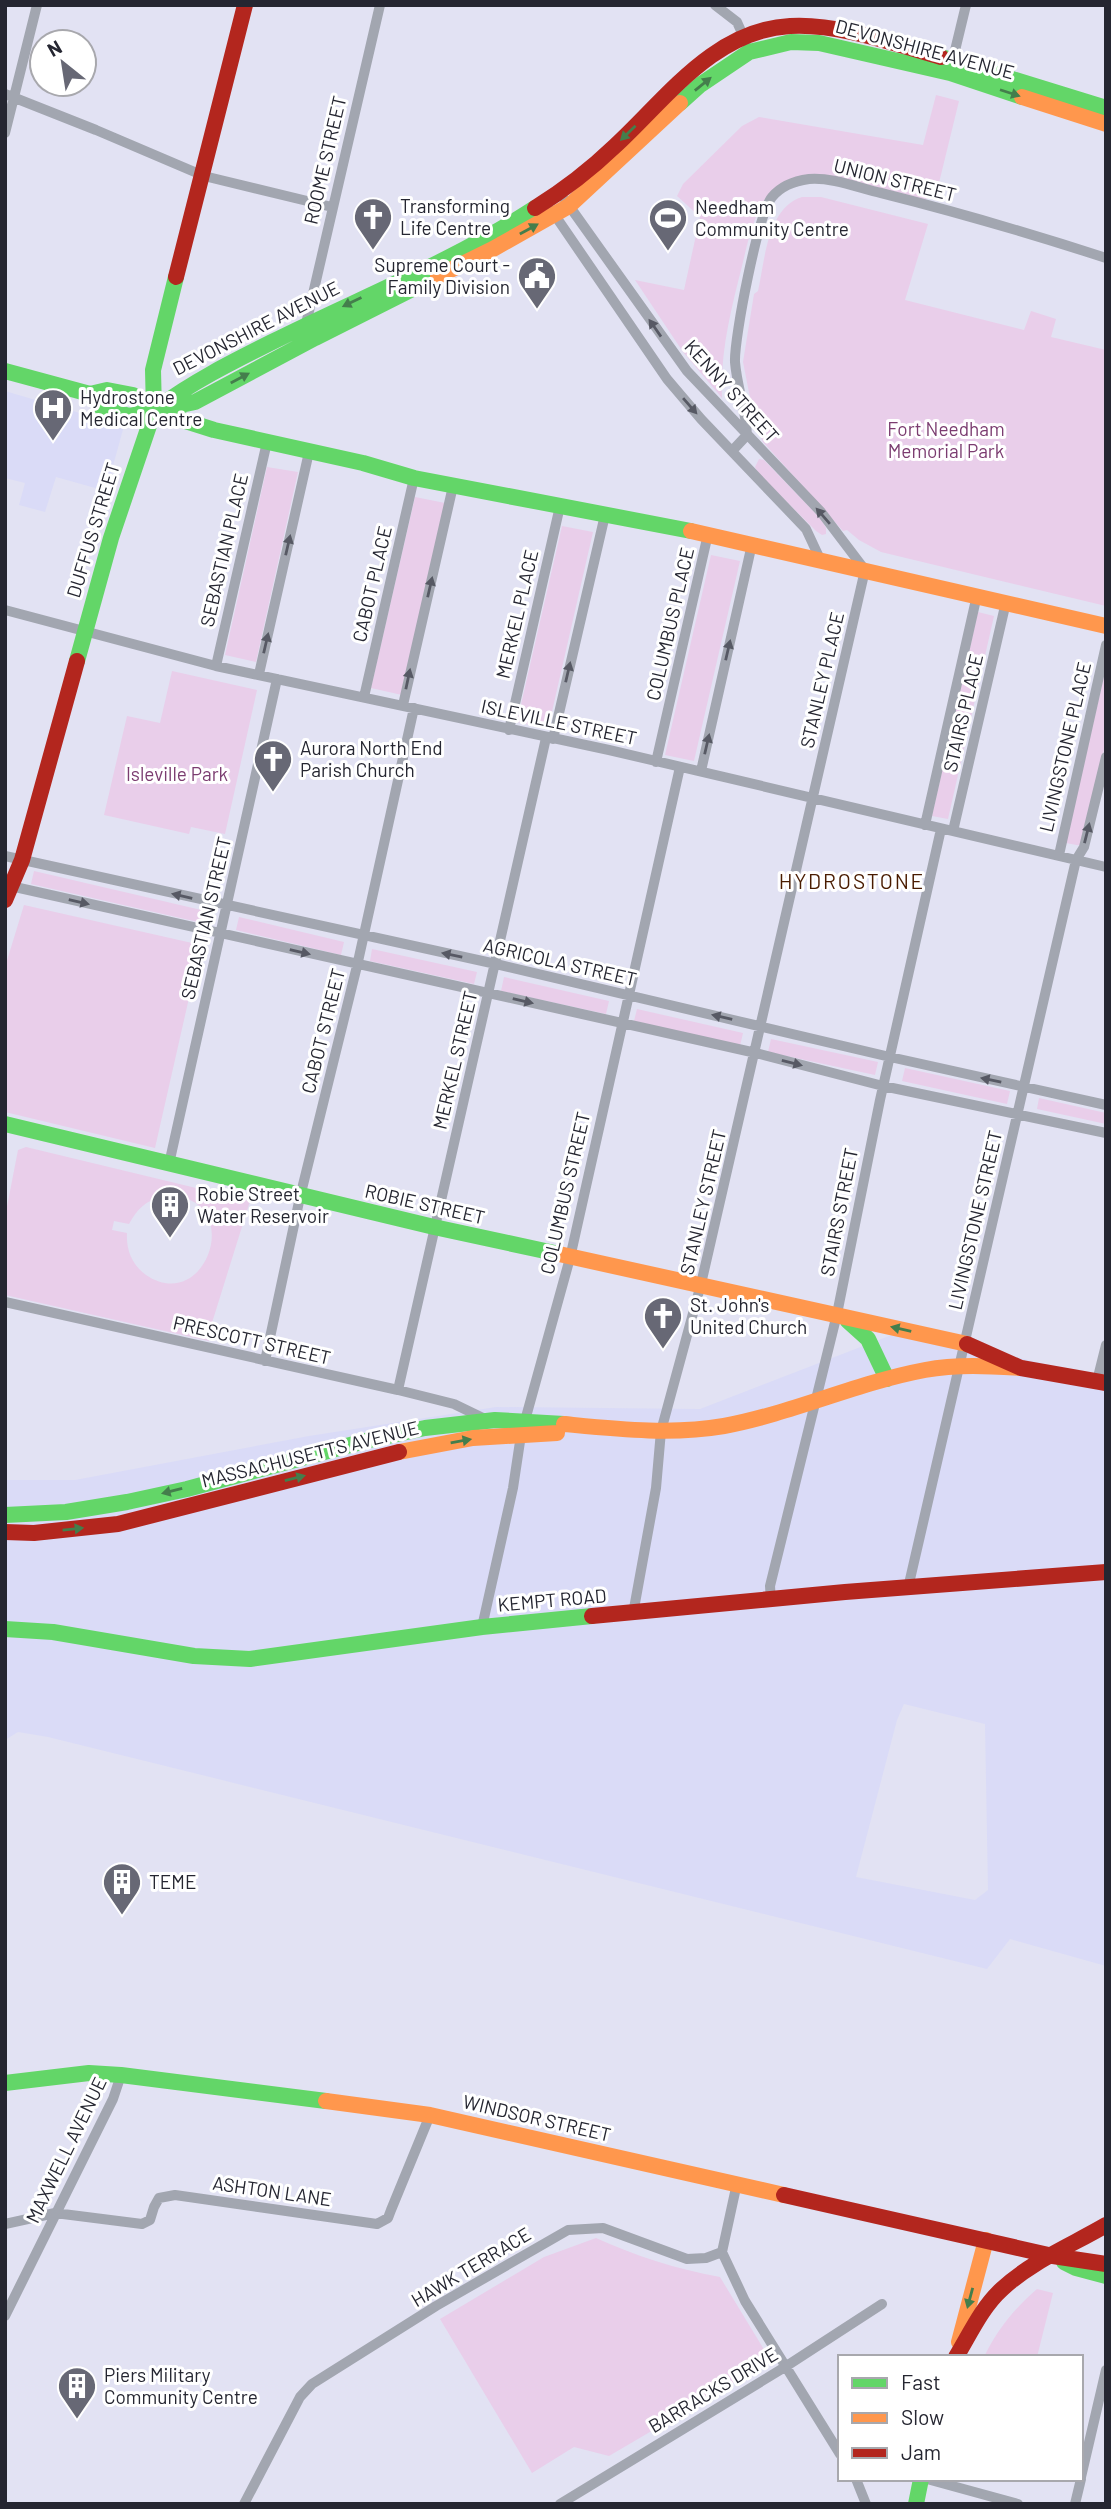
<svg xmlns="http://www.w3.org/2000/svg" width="1111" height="2509" font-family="Barlow,sans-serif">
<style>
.built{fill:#dadbf7;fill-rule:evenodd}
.green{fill:#e9ceea;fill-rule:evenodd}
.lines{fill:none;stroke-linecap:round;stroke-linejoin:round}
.street{stroke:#a2a6b0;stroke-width:10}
.fast{stroke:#63d668;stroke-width:16}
.slow{stroke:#ff974d;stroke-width:16}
.jam{stroke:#b3261e;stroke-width:16}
.oneway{fill:#447e4c}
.oneway2{fill:#575964}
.labels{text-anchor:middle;stroke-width:6;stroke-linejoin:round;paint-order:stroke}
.street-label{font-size:19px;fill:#252631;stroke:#fff}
.poi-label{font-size:19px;fill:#252631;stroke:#fff;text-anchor:start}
.park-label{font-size:19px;fill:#7b3c70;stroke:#fff}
.neighbourhood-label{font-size:21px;letter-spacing:2px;fill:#491b00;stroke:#fff}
</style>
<rect width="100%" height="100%" fill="#e2e2f3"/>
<path class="built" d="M5,391L124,426L106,491L56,477L45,512L19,505L25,483L5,478Z
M902,1331L1106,1378V1966L1010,1939L987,1969L48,1737L18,1732L5,1740V1480H75L309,1436L496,1407L700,1409ZM904,1704L985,1724L988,1890L975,1900L856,1877L897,1720Z"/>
<path class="green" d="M936,95L959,101L937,191L929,189L926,200L821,176L767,196C753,217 748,241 742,266C731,310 720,352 722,398L683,352L635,280L684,290L700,217L677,196L683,184L742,126L759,117L923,145Z
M802,197H821L928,224L905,300L1024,330L1031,311L1056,319L1051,337L1106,350V606L881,552L859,540L847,530L843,531L763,442L755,423L743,362L754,294L758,291C765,260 767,208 802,197Z
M759,459L764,460L821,519L826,528V534L822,535L816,531L758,473L755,467Z
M267,467L298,472L256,662L225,655Z
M415,497L445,503L402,695L371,688Z
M562,526L593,532L548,729L517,722Z
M711,555L740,561L694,761L665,755Z
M978,612L994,616L948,819L932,816Z
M1106,667V741L1082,846L1066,843Z
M172,671L257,690L225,834L191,827L189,834L104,815L127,716L160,723Z
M34,871L210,912L207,924L31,884Z
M24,905L201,945L155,1148L5,1112V967Z
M239,917L344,942L341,955L236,930Z
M372,949L477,972L474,984L370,961Z
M504,977L609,1001L606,1014L501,991Z
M637,1009L743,1033L740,1046L634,1021Z
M771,1039L878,1062L875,1075L768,1052Z
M905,1068L1010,1091L1007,1104L902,1081Z
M1039,1098L1106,1113V1124L1037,1109Z
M26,1147L250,1201L211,1326L209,1341L5,1295V1217L18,1150ZM162,1196C249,1191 208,1317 146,1275C132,1265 126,1250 127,1233L112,1230L114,1221L129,1224C137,1209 146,1201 162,1196Z
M596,2238C636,2256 676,2269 720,2277L771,2361L609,2456L574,2447L532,2473L440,2319L544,2257Z
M1037,2289L1053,2293L1037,2357H984C997,2330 1014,2309 1037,2289Z"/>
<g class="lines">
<path class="street" d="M715,5L737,22L746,42
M951,67L966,5
M5,94L96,130L204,176L332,207
M5,133L37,5
M565,200L687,371L821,512L865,570L701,1284L661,1431L656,1488L633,1614
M552,211L667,379L701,419L806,529L820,559
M306,324L380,5
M732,451L747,435C746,410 737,387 735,362C734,338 758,214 772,197C781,186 794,181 809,179C832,177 859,188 881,193C957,212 1032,234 1106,258
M5,610L216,666L609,750L1106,867
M216,666L267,442
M259,674L309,452
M364,697L414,478
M403,705L453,486
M509,730L560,506
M553,739L605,515
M656,762L708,534
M701,771L752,544
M925,825L977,595
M953,831L1006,602
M1059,855L1106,645
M5,856L496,964L890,1057L1106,1105
M6,885L756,1053L883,1086L1106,1133
M169,1164L277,679
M5,1302L398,1390L454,1404L485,1419
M265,1361L300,1197L357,966L414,708
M1097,1381L1106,1345
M398,1390L546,738
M908,1588L1076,860L1084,847L1106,757
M771,1601L770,1586L837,1314L880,1100L941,829
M482,1627L513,1488L521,1435L570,1258L680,767
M5,2224L55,2213L142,2224L150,2220L154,2207L159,2198L175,2195L377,2224L388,2218L391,2210L430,2115
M722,2252L745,2301L840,2454
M5,2316L113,2099L121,2075
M1081,2477L1106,2370
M856,2479L866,2504
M927,2479L1018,2504
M244,2504L300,2397L312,2384L436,2306L568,2230L603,2228L687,2259L706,2258L722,2252L737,2183
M560,2504L785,2367L882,2304
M1075,2504L1081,2479"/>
<path class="fast" d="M941,57L1106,108
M680,103L700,85L749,52L791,42L819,43L950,73L1022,97
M5,371L90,394L107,390L133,395L154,411L214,430L363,463L414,478L691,531
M90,394L102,408L129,416L195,402L315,338L438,276
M156,409C192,382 232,362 272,342C360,298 452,262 535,208
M77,661L111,538L154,411L153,370L176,277
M5,1124L434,1227L559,1254
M848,1321L868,1339L887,1379
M5,1515L66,1512L127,1502L187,1489L365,1441L425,1428L495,1420L564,1424
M5,1629L53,1632L194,1656L250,1659L482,1627L592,1616
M5,2083L89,2073L121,2075L326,2101
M1064,2262L1076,2268L1106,2276
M916,2504L921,2479"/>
<path class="slow" d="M1022,97L1106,124
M438,276L493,249L569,206L680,103
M691,531L1106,626
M559,1254L967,1344
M564,1424C617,1429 671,1435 724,1426C793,1413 856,1383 925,1370C957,1364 989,1366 1021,1368
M399,1452L473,1438L557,1433
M326,2101L430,2115L784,2195
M959,2342L986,2240"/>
<path class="jam" d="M535,208C564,190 590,170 615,146C666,99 714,30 790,26C838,23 895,44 941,57
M176,277L245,5
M5,900L22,860L77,661
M967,1344L1021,1368L1106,1383
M5,1532L34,1533L118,1524L399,1452
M592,1616L845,1592L1106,1572
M784,2195L1053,2256L1106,2264
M956,2357C970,2334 982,2307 1002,2289C1032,2261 1072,2245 1106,2225"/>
</g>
<defs><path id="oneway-solid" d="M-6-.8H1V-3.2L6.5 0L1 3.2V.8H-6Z" transform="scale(1.75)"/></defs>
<g class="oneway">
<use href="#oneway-solid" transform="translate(703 84) rotate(-39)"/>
<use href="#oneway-solid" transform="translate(1010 93) rotate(18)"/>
<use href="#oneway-solid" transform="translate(628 133) rotate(136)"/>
<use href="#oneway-solid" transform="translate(529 229) rotate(-29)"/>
<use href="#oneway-solid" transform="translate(352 302) rotate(154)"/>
<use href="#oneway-solid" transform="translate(240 378) rotate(-28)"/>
<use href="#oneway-solid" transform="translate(901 1329) rotate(-167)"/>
<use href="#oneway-solid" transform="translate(461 1441) rotate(-10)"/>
<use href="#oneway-solid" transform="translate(295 1478) rotate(-14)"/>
<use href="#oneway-solid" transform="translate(172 1491) rotate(166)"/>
<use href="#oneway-solid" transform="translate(73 1529) rotate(-6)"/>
<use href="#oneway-solid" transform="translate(970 2298) rotate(105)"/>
</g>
<g class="oneway2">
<use href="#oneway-solid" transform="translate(655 328) rotate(-125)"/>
<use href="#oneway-solid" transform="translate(690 406) rotate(49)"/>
<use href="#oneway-solid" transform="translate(823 516) rotate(-131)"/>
<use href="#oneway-solid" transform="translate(288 545) rotate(-77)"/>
<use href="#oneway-solid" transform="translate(430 587) rotate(-77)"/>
<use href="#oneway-solid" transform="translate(266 643) rotate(-77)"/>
<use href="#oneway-solid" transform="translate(728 650) rotate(-77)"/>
<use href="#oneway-solid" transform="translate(568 672) rotate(-77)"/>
<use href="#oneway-solid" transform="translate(408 679) rotate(-78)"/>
<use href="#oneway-solid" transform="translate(707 744) rotate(-77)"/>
<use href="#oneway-solid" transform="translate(1087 833) rotate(-76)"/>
<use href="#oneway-solid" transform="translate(182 896) rotate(-167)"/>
<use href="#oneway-solid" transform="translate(79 902) rotate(13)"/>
<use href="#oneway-solid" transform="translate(300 952) rotate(13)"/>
<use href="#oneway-solid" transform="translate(452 955) rotate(-168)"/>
<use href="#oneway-solid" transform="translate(523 1001) rotate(13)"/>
<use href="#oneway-solid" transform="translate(722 1017) rotate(-167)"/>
<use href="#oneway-solid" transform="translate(792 1063) rotate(14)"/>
<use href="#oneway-solid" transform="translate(991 1080) rotate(-168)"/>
</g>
<defs>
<g id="church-pin" transform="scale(2.0125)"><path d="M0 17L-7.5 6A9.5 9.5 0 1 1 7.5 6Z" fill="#676875" stroke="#fff"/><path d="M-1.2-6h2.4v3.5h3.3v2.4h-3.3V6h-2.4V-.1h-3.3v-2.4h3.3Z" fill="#fff"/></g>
<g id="stadium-pin" transform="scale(2.0125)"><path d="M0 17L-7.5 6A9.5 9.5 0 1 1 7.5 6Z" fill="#676875" stroke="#fff"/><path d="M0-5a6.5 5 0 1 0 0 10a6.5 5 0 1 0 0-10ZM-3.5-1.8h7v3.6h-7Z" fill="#fff"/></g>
<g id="civic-pin" transform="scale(2.0125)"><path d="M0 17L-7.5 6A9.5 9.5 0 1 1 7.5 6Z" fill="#676875" stroke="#fff"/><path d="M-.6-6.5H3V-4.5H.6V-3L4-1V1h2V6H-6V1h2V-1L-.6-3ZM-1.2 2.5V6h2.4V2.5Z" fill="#fff"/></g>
<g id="hospital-pin" transform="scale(2.0125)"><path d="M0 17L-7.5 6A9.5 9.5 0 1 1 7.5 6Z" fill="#676875" stroke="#fff"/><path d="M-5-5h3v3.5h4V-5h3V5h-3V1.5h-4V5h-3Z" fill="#fff"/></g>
<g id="building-pin" transform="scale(2.0125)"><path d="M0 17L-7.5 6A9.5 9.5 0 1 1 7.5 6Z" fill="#676875" stroke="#fff"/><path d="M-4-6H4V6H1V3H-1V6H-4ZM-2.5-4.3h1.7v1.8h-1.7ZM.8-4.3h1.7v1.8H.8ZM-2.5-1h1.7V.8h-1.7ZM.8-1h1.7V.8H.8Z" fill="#fff"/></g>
</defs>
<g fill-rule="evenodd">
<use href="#church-pin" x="373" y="217"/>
<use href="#stadium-pin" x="668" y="218"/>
<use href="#civic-pin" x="537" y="276"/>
<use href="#hospital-pin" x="53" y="408"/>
<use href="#church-pin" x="273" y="759"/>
<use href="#building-pin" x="170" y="1205"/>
<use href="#church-pin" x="663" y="1316"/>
<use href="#building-pin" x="122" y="1882"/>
<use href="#building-pin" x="77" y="2386"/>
</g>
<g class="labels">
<g class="street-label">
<text transform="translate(925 49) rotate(15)" y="7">DEVONSHIRE AVENUE</text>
<text transform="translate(325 160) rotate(-77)" y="7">ROOME STREET</text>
<text transform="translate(895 180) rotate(14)" y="7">UNION STREET</text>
<text transform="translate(256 328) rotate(-27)" y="7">DEVONSHIRE AVENUE</text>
<text transform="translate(732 391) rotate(48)" y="7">KENNY STREET</text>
<text transform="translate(93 530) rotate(-73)" y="7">DUFFUS STREET</text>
<text transform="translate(224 550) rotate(-77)" y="7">SEBASTIAN PLACE</text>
<text transform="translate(372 584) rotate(-77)" y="7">CABOT PLACE</text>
<text transform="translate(517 614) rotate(-77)" y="7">MERKEL PLACE</text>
<text transform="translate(670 624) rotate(-77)" y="7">COLUMBUS PLACE</text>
<text transform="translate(822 680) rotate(-77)" y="7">STANLEY PLACE</text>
<text transform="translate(963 713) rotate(-77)" y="7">STAIRS PLACE</text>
<text transform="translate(559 722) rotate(12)" y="7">ISLEVILLE STREET</text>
<text transform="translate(1065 747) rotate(-77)" y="7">LIVINGSTONE PLACE</text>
<text transform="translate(206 918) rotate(-77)" y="7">SEBASTIAN STREET</text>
<text transform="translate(560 962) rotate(13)" y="7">AGRICOLA STREET</text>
<text transform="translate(323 1031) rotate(-76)" y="7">CABOT STREET</text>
<text transform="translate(455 1060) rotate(-77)" y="7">MERKEL STREET</text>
<text transform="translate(565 1193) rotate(-77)" y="7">COLUMBUS STREET</text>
<text transform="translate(703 1202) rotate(-77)" y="7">STANLEY STREET</text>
<text transform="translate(425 1204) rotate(13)" y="7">ROBIE STREET</text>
<text transform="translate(839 1212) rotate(-79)" y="7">STAIRS STREET</text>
<text transform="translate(975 1220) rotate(-77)" y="7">LIVINGSTONE STREET</text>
<text transform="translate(252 1340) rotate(13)" y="7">PRESCOTT STREET</text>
<text transform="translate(310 1454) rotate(-14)" y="7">MASSACHUSETTS AVENUE</text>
<text transform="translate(552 1600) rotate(-5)" y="7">KEMPT ROAD</text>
<text transform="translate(537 2118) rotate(13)" y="7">WINDSOR STREET</text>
<text transform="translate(66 2150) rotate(-64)" y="7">MAXWELL AVENUE</text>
<text transform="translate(272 2191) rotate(8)" y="7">ASHTON LANE</text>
<text transform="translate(471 2267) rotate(-31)" y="7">HAWK TERRACE</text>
<text transform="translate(713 2390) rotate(-31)" y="7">BARRACKS DRIVE</text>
</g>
<g class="poi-label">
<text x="400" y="213">Transforming<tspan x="400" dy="22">Life Centre</tspan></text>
<text x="695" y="214">Needham<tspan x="695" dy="22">Community Centre</tspan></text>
<text x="510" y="272" text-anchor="end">Supreme Court -<tspan x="510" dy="22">Family Division</tspan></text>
<text x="80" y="404">Hydrostone<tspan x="80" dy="22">Medical Centre</tspan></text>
<text x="300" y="755">Aurora North End<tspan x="300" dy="22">Parish Church</tspan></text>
<text x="197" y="1201">Robie Street<tspan x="197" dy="22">Water Reservoir</tspan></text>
<text x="690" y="1312">St. John's<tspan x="690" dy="22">United Church</tspan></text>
<text x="149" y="1889">TEME</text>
<text x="104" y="2382">Piers Military<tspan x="104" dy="22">Community Centre</tspan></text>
</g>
<g class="park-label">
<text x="946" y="436">Fort Needham<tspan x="946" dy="22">Memorial Park</tspan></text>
<text x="177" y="781">Isleville Park</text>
</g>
<g class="neighbourhood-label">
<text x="852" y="889">HYDROSTONE</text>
</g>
</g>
<rect width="1111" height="2509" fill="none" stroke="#252631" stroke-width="14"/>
<rect x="838" y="2355" width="245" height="126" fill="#ffffff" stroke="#a8a8ad" stroke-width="2"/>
<rect x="852" y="2378" width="35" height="10" fill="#63d668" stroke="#a8a8ad" stroke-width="2"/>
<text x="901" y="2390" font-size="21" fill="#252631">Fast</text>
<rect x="852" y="2413" width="35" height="10" fill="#ff974d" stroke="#a8a8ad" stroke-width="2"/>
<text x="901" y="2425" font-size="21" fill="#252631">Slow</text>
<rect x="852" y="2448" width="35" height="10" fill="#b3261e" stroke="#a8a8ad" stroke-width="2"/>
<text x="901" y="2460" font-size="21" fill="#252631">Jam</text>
<g transform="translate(63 63) rotate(330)"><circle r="33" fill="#ffffff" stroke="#a8a8ad" stroke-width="2"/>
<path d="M0-5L12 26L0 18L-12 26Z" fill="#676875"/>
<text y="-10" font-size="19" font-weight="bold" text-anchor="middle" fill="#252631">N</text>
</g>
</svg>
